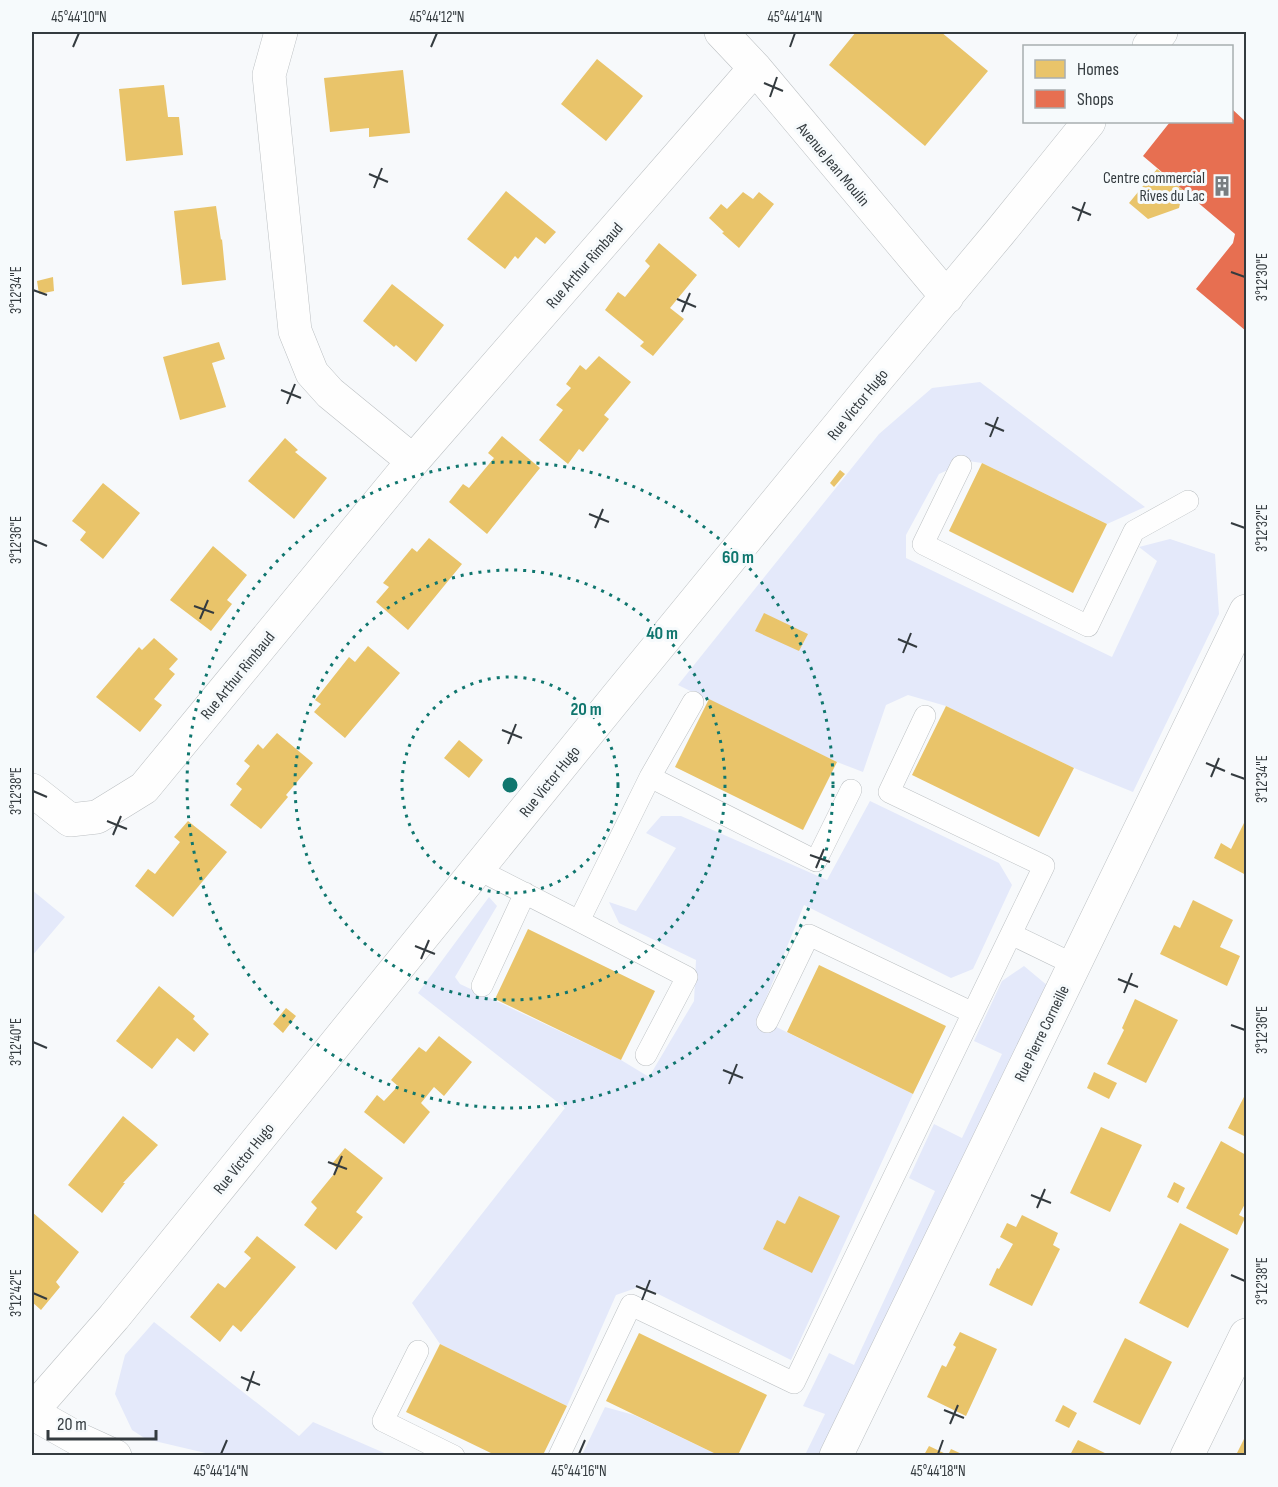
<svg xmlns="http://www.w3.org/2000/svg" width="1278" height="1487" font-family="'Sofia Sans Condensed',sans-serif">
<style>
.green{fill:#e4e9fa}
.homes{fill:#e9c46a}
.shops{fill:#e76f51}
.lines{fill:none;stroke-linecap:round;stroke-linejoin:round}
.service-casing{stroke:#bcc0c3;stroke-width:22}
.minor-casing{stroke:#bcc0c3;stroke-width:34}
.service{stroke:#fefefe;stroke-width:21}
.minor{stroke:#fefefe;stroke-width:33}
.ticks{fill:none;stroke:#343b3f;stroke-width:2}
.ring{fill:none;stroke:#0f766e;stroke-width:3;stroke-dasharray:3 6}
.labels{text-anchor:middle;stroke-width:6;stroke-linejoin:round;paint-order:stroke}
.street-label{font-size:16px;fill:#343b3f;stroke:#f6fafc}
.poi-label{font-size:16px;fill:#343b3f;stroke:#f6fafc;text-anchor:end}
.centre{fill:#0f766e;stroke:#f6fafc;stroke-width:3}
.ring-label{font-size:18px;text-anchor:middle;font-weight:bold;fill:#0f766e;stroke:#f6fafc;stroke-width:6;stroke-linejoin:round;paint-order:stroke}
.neatline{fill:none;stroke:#343b3f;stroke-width:2}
.ticks-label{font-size:15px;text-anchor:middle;fill:#343b3f}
</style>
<rect width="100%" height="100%" fill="#f7f9fb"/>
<path class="green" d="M980,382L1145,507L1107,524L982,463L968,461L939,474L906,535V558L1112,657L1157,561L1139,547L1170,539L1215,554L1219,614L1133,792L1074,768L946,706L908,695L886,705L863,772L837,762L678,685L879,434L932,388Z
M870,801L999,863L1012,885L973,969L951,978L804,905L758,1018L913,1094L791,1360L642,1286L616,1295L567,1406L440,1344L412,1303L565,1108L418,993L489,897L497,906L455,977L460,984L621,1060L649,1077L694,1001L696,960L619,923L609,902L636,911L676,848L646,833L661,816H681L827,880Z
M32,890L65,917L32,956Z
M1024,966L1048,986L820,1455H805L825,1414L803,1406L829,1353L854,1365L935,1191L909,1178L934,1124L962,1138L1002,1054L974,1041L1002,981Z
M154,1322L299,1436L313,1422L389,1455H214L146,1439L132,1430L115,1394L125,1355Z
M605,1407L634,1415L718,1455H582Z"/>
<path class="homes" d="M856,32H941L988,71L925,146L829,65Z
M597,59L643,96L606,141L561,104Z
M403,70L410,133L369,137V128L330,132L324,78Z
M164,85L168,117H179L183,155L126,161L119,89Z
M1157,169L1183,190L1179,208L1148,219L1129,203Z
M506,191L556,232L545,244L536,237L518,259L515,256L505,269L467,239Z
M743,192L753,199L759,192L774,204L739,248L722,233L724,232L709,218L721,204L727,209Z
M216,206L221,240L222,239L226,280L182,285L174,211Z
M659,243L697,275L670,308L684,319L653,356L640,346L644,342L605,310L618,292L625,297L650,266L645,261Z
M53,277L54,291L39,294L37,281Z
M392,284L444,325L416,362L396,345L394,347L363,321Z
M219,342L225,359L212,363L226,407L180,420L163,357Z
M599,356L631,382L604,415L609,419L583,452L579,449L568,464L539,440L563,410L556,405L571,388L566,384L580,365L586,370Z
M502,436L540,468L487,534L449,502L463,484L469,488L494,458L488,453Z
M285,438L298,450L295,452L327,478L294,519L248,481Z
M982,463L1107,524L1073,593L949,531Z
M840,470L845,474L834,487L830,483Z
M103,483L140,513L103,559L80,540L86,532L72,521Z
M429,538L462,564L408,630L376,602L389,587L383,583L412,548L417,552Z
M213,546L247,575L227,600L232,604L211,631L170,600Z
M764,613L808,634L799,651L755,631Z
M154,638L178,659L169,669L175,674L154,699L162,705L140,732L96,697L139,647L142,650Z
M368,646L400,673L345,738L314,712L321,704L315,700L349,657L355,662Z
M709,699L837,762L803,830L675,767Z
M946,706L1074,768L1039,837L912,775Z
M277,733L313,763L286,795L288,797L261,829L230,805L242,789L236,784L250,766L244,761L258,744L263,749Z
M459,740L483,760L469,778L444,758Z
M1246,819V875L1214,858L1221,843L1231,849Z
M188,821L227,852L173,917L135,886L148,869L155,874L180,842L174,837Z
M1193,900L1233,920L1220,947L1240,956L1227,986L1160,954L1174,925L1180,928Z
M528,929L655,991L621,1060L495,999Z
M819,965L946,1026L913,1094L787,1032Z
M159,986L195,1016L193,1019L209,1034L194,1052L177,1038L152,1069L116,1041Z
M1135,999L1178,1020L1146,1083L1107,1064L1124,1030L1122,1028Z
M286,1008L296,1016L283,1033L273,1024Z
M439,1036L472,1062L444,1096L434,1087L421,1103L430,1112L404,1144L364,1112L377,1095L384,1101L398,1086L391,1080L419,1047L426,1052Z
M1094,1072L1117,1083L1109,1099L1087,1088Z
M1246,1093V1137L1228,1128Z
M123,1116L158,1145L123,1183H125L102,1213L68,1185Z
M1101,1127L1142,1145L1110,1212L1070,1193Z
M1221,1141L1246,1155V1202L1239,1215L1245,1218L1237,1235L1186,1208Z
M345,1148L383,1178L356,1212L363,1217L336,1250L304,1225L317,1208L311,1202L338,1169L332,1164Z
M1174,1182L1185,1188L1178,1203L1167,1197Z
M799,1196L840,1216L812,1273L763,1249L777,1220L785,1224Z
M32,1212L79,1252L56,1282L60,1287L41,1310L32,1302Z
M1022,1215L1058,1233L1053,1245L1060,1249L1032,1306L989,1285L997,1268L999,1269L1013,1244L1000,1237L1007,1223L1016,1227Z
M1180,1223L1229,1249L1188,1328L1139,1303Z
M257,1236L296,1267L241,1332L233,1325L220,1342L190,1317L218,1283L225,1288L251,1258L244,1252Z
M960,1332L997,1349L966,1416L927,1397L942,1365L946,1367L956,1347L953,1345Z
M639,1333L767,1395L738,1455H718L606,1401Z
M1125,1338L1172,1362L1140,1425L1093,1402Z
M440,1344L567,1406L543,1455H495L406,1412Z
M1063,1405L1077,1413L1069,1428L1055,1421Z
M1246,1435V1455H1236Z
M1078,1440L1109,1455H1070Z
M929,1446L948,1455L951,1449L964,1455H924Z"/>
<path class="shops" d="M1232,109L1246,122V331L1196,289L1233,243L1235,234L1143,156L1170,122H1232Z"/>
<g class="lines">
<g class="service-casing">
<path id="service" d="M961,466L923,544L1088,626L1134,531L1188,501
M925,716L889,792L1044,866L1011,934
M650,777L693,702
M477,869L579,921L650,777L816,861L851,790
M579,921L687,977L646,1055
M482,986L525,893
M767,1022L809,935L973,1013
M418,1351L383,1421L454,1456
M559,1456L631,1305L794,1383L1011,934L1075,965"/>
</g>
<g class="minor-casing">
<path id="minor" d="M281,32L269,75L295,331L312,373L330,393L413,461
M721,32L755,68L947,297
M1149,46L1161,32
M32,790L70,820L97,817L144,788L413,461L755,68
M32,1411L114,1317L616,698L877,379L1000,232L1089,122
M32,1413L80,1440L115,1456
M836,1456L1246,611
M1187,1456L1246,1335"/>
</g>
<use href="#service" class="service"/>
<use href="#minor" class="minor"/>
</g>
<path class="ticks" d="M73,47L79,33M431,47L437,33M790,47L795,33M764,83L783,91M770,97L777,77M369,174L388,182M374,188L382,168M1072,207L1091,215M1078,221L1085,202M1231,272L1245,277M33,290L47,295M677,299L696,307M682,312L690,293M281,390L301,398M287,404L295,384M985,423L1004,431M990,437L998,417M589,514L609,522M1231,523L1245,528M595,528L603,509M33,540L47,546M194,606L214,613M200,619L208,600M898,639L917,647M903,653L911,633M502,730L522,738M508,744L516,724M1206,763L1225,771M1231,774L1245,779M1211,777L1219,758M33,791L47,797M107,821L127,829M113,835L121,816M810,855L830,862M816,868L824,849M415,946L435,954M421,959L429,940M1118,979L1138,987M1124,993L1132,973M1231,1025L1245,1030M33,1042L47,1048M723,1070L743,1078M729,1084L737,1064M328,1162L347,1169M334,1175L342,1156M1031,1195L1051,1203M1037,1208L1045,1189M1231,1275L1245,1281M636,1286L656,1294M33,1293L47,1299M642,1300L650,1280M241,1377L260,1385M247,1391L254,1371M944,1410L964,1418M950,1424L958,1405M221,1454L227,1440M579,1454L585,1440M938,1454L943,1440"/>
<g class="ring">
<circle cx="510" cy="785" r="108"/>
<circle cx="510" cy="785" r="215"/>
<circle cx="510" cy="785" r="323"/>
</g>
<defs>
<g id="building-bare" transform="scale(1.62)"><path d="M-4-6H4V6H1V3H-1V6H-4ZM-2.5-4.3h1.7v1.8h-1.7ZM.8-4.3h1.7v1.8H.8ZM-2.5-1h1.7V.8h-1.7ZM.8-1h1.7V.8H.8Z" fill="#787e81" stroke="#f6fafc" stroke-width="2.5" paint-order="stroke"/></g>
</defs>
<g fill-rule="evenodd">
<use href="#building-bare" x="1222" y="186"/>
</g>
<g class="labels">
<g class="street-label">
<text transform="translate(834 164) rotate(50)" y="6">Avenue Jean Moulin</text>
<text transform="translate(584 265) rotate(-49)" y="6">Rue Arthur Rimbaud</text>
<text transform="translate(857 404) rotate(-51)" y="6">Rue Victor Hugo</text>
<text transform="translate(237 675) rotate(-51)" y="6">Rue Arthur Rimbaud</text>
<text transform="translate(549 781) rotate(-51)" y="6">Rue Victor Hugo</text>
<text transform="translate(1041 1033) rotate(-64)" y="6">Rue Pierre Corneille</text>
<text transform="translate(243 1158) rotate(-51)" y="6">Rue Victor Hugo</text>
</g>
<g class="poi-label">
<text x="1205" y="183">Centre commercial<tspan x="1205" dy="18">Rives du Lac</tspan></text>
</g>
</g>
<circle cx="510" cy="785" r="9" class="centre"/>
<g class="ring-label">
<text x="738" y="563">60 m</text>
<text x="662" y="639">40 m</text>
<text x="586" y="715">20 m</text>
</g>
<rect width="1278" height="1487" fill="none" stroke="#f6fafc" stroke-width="66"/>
<rect x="1023" y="45" width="210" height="78" fill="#f6fafc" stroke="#a8aeb0" stroke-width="1.5"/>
<rect x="1035" y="60" width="30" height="18" fill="#e9c46a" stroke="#a8aeb0" stroke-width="1.5"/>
<text x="1077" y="75" font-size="18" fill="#343b3f">Homes</text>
<rect x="1035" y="90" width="30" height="18" fill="#e76f51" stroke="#a8aeb0" stroke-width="1.5"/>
<text x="1077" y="105" font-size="18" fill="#343b3f">Shops</text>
<path d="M48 1430v9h108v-9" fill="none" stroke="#343b3f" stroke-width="3"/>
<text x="57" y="1430" font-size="18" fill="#343b3f" stroke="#f6fafc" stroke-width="4.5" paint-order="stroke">20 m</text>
<rect x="33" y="33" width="1212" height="1421" class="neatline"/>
<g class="ticks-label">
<text x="79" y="22">45°44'10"N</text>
<text x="437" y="22">45°44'12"N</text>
<text x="795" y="22">45°44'14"N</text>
<text transform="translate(1262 277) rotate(-90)" y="5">3°12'30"E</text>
<text transform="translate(16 290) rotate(-90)" y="5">3°12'34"E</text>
<text transform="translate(1262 528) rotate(-90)" y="5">3°12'32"E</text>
<text transform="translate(16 540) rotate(-90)" y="5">3°12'36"E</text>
<text transform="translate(1262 779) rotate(-90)" y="5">3°12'34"E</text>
<text transform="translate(16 791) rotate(-90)" y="5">3°12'38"E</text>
<text transform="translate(1262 1030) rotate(-90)" y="5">3°12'36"E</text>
<text transform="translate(16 1042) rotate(-90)" y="5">3°12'40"E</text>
<text transform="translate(1262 1281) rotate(-90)" y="5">3°12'38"E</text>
<text transform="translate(16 1293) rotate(-90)" y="5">3°12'42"E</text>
<text x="221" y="1476">45°44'14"N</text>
<text x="579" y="1476">45°44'16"N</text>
<text x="938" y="1476">45°44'18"N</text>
</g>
</svg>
